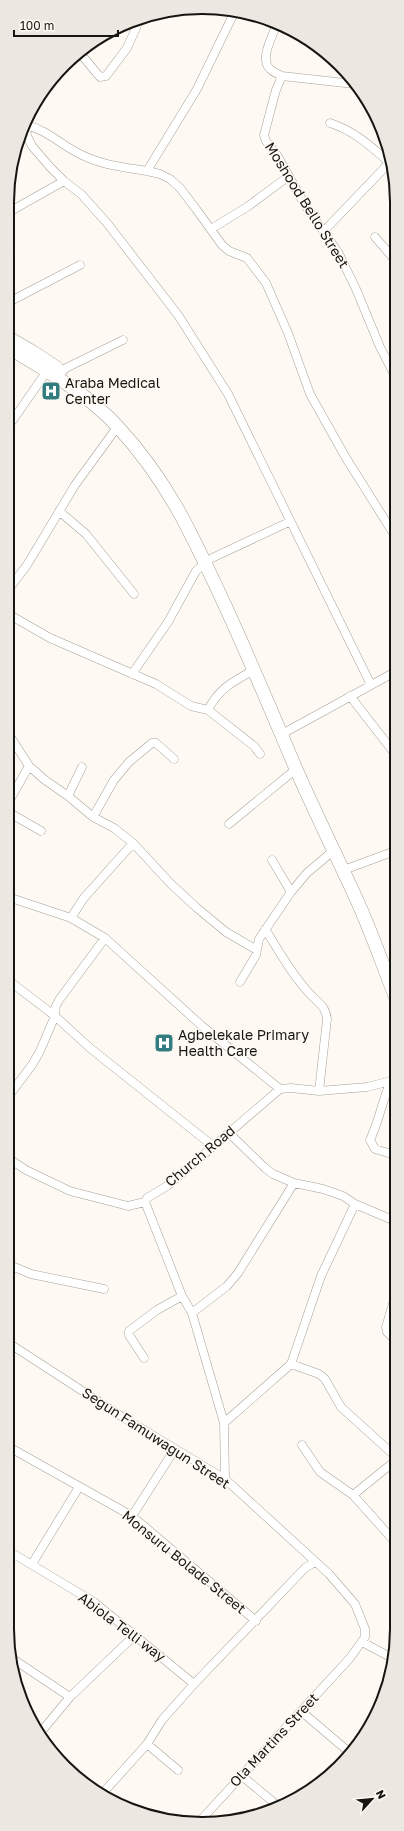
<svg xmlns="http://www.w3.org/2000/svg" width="404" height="1831" font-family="'Golos Text',sans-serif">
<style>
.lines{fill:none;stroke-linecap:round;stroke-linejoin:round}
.minor-casing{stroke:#a7a196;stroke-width:9}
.primary-casing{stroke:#a7a196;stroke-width:14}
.minor{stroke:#fff;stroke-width:8}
.primary{stroke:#fff;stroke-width:13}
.labels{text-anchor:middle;stroke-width:3;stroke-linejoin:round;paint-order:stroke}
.street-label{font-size:14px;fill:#171511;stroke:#fefaf3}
.poi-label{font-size:14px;fill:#171511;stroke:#fefaf3;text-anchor:start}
.rim{fill:none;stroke:#171511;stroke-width:2}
</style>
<rect width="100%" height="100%" fill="#fefaf3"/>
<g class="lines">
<g class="minor-casing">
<path id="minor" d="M277,24C273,35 259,59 270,69C273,72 278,74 282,76
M79,52L100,77L106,76L127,48L140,19
M354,84L282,76L276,90L264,135L266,141L277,155L305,205L338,252L356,289L380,347L395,376
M330,123C355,131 373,148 392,165
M26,125C47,130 60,144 78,153C100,165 123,167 147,171L197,89L235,11
M26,127L27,136L32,146L50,167L64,181L81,194L107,223L178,315L199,348L228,394L371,685
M147,171L160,174L170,179L180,188L196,209L222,245L229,251L247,258L266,283L288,333L310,394L346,458L395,536
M9,212L64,181
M211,229L247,207L289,176
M323,232L389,163
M375,237L395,260
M9,302L80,265
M62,372L66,368L123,340
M8,427L47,371
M59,511L86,534L134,594
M212,558L289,522
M8,590L27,565L75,485L118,426
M8,614L50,638L156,684L191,706L208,710C219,688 234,681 254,670
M132,674L168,622L196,571L205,563
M350,696L395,754
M208,710L254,746L260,754
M8,733L29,766L45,780L68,796L93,817L114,828L133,843L171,884L197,908L226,932L257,950
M282,734L395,672
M68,796L82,767
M8,803L29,766
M8,812L41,831
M93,817L114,780L129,762L152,743H156L174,759
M229,824L296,769
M272,860L291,892
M349,868L395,851
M8,897L71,918L105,938L202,1026L280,1089
M71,918L83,899L133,843
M265,929C279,951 292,975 310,994C318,1003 326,1006 327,1019L319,1091
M8,980L55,1016L90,1048L213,1146
M240,982L256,955L259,939L291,892L307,873L333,851
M390,1083C382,1102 379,1121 370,1140L375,1149L395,1155
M8,1097L32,1065L40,1051L55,1016V1008L59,1000L105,938
M229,1133L265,1168L273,1174L294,1183L323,1189L343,1196L355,1204L395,1221
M8,1158L26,1170L70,1191L128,1206L145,1202L147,1198L167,1186L280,1089L291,1088L319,1091L367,1087L395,1080
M145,1202L182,1296L192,1313L224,1423L225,1479
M7,1264L31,1274L104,1289
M192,1313L227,1286L238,1273L294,1183
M395,1340L387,1332L386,1327L395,1297
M7,1342L124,1418L225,1479L329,1574L355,1604L365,1629V1637L350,1658L199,1822
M144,1358L129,1335V1331L157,1310L182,1296
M291,1364L319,1374L325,1379L341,1407L395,1456
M224,1423L291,1364L321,1276L355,1204
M302,1445L320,1472L353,1495L395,1542
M7,1446L132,1516L256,1621
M353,1495L395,1461
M132,1516L175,1449
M7,1550L94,1602L194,1684
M32,1564L79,1487
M362,1642L394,1659
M13,1659L70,1697
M302,1712L349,1752
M40,1733L70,1697L135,1635
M147,1744L178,1770
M242,1776L278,1806
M102,1794L147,1744L162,1720L194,1684L305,1568L315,1562"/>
</g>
<g class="primary-casing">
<path id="primary" d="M9,338L33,352L57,368
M9,348C47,371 88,394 118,427C167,480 192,534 222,599C248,655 272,712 296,769C315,812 335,853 355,896C370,928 382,963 395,996"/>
</g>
<use href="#minor" class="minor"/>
<use href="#primary" class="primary"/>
</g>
<defs>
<g id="hospital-square" transform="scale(1)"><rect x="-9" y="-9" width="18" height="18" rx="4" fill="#337c80" stroke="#fefaf3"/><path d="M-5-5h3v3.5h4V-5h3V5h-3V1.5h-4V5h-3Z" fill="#fff"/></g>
</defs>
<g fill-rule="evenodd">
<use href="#hospital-square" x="51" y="391"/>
<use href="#hospital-square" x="164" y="1043"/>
</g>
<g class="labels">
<g class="street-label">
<text transform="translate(307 205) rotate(58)" y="5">Moshood Bello Street</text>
<text transform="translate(200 1156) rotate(-40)" y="5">Church Road</text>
<text transform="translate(156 1438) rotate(33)" y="5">Segun Famuwagun Street</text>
<text transform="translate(184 1562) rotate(39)" y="5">Monsuru Bolade Street</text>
<text transform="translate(122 1627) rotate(37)" y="5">Abiola Telli way</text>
<text transform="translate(274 1740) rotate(-47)" y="5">Ola Martins Street</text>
</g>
<g class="poi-label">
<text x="65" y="388">Araba Medical<tspan x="65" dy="16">Center</tspan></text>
<text x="178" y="1040">Agbelekale Primary<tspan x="178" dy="16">Health Care</tspan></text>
</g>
</g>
<path d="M0 0H404V1831H0ZM202 14H202A188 188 0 0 1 390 202V1629A188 188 0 0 1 202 1817H202A188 188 0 0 1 14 1629V202A188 188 0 0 1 202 14Z" fill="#ece8e1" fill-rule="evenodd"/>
<path class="rim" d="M202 14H202A188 188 0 0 1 390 202V1629A188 188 0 0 1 202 1817H202A188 188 0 0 1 14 1629V202A188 188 0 0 1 202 14Z"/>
<g transform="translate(372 1799) rotate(63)" stroke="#fefaf3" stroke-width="3" paint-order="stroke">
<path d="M0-3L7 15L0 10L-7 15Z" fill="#171511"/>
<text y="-6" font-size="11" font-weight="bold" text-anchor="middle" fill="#171511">N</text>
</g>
<path d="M14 30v6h104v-6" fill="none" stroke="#171511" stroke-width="2"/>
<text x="20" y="30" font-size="12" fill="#171511" stroke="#fefaf3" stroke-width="3" paint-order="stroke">100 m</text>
</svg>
